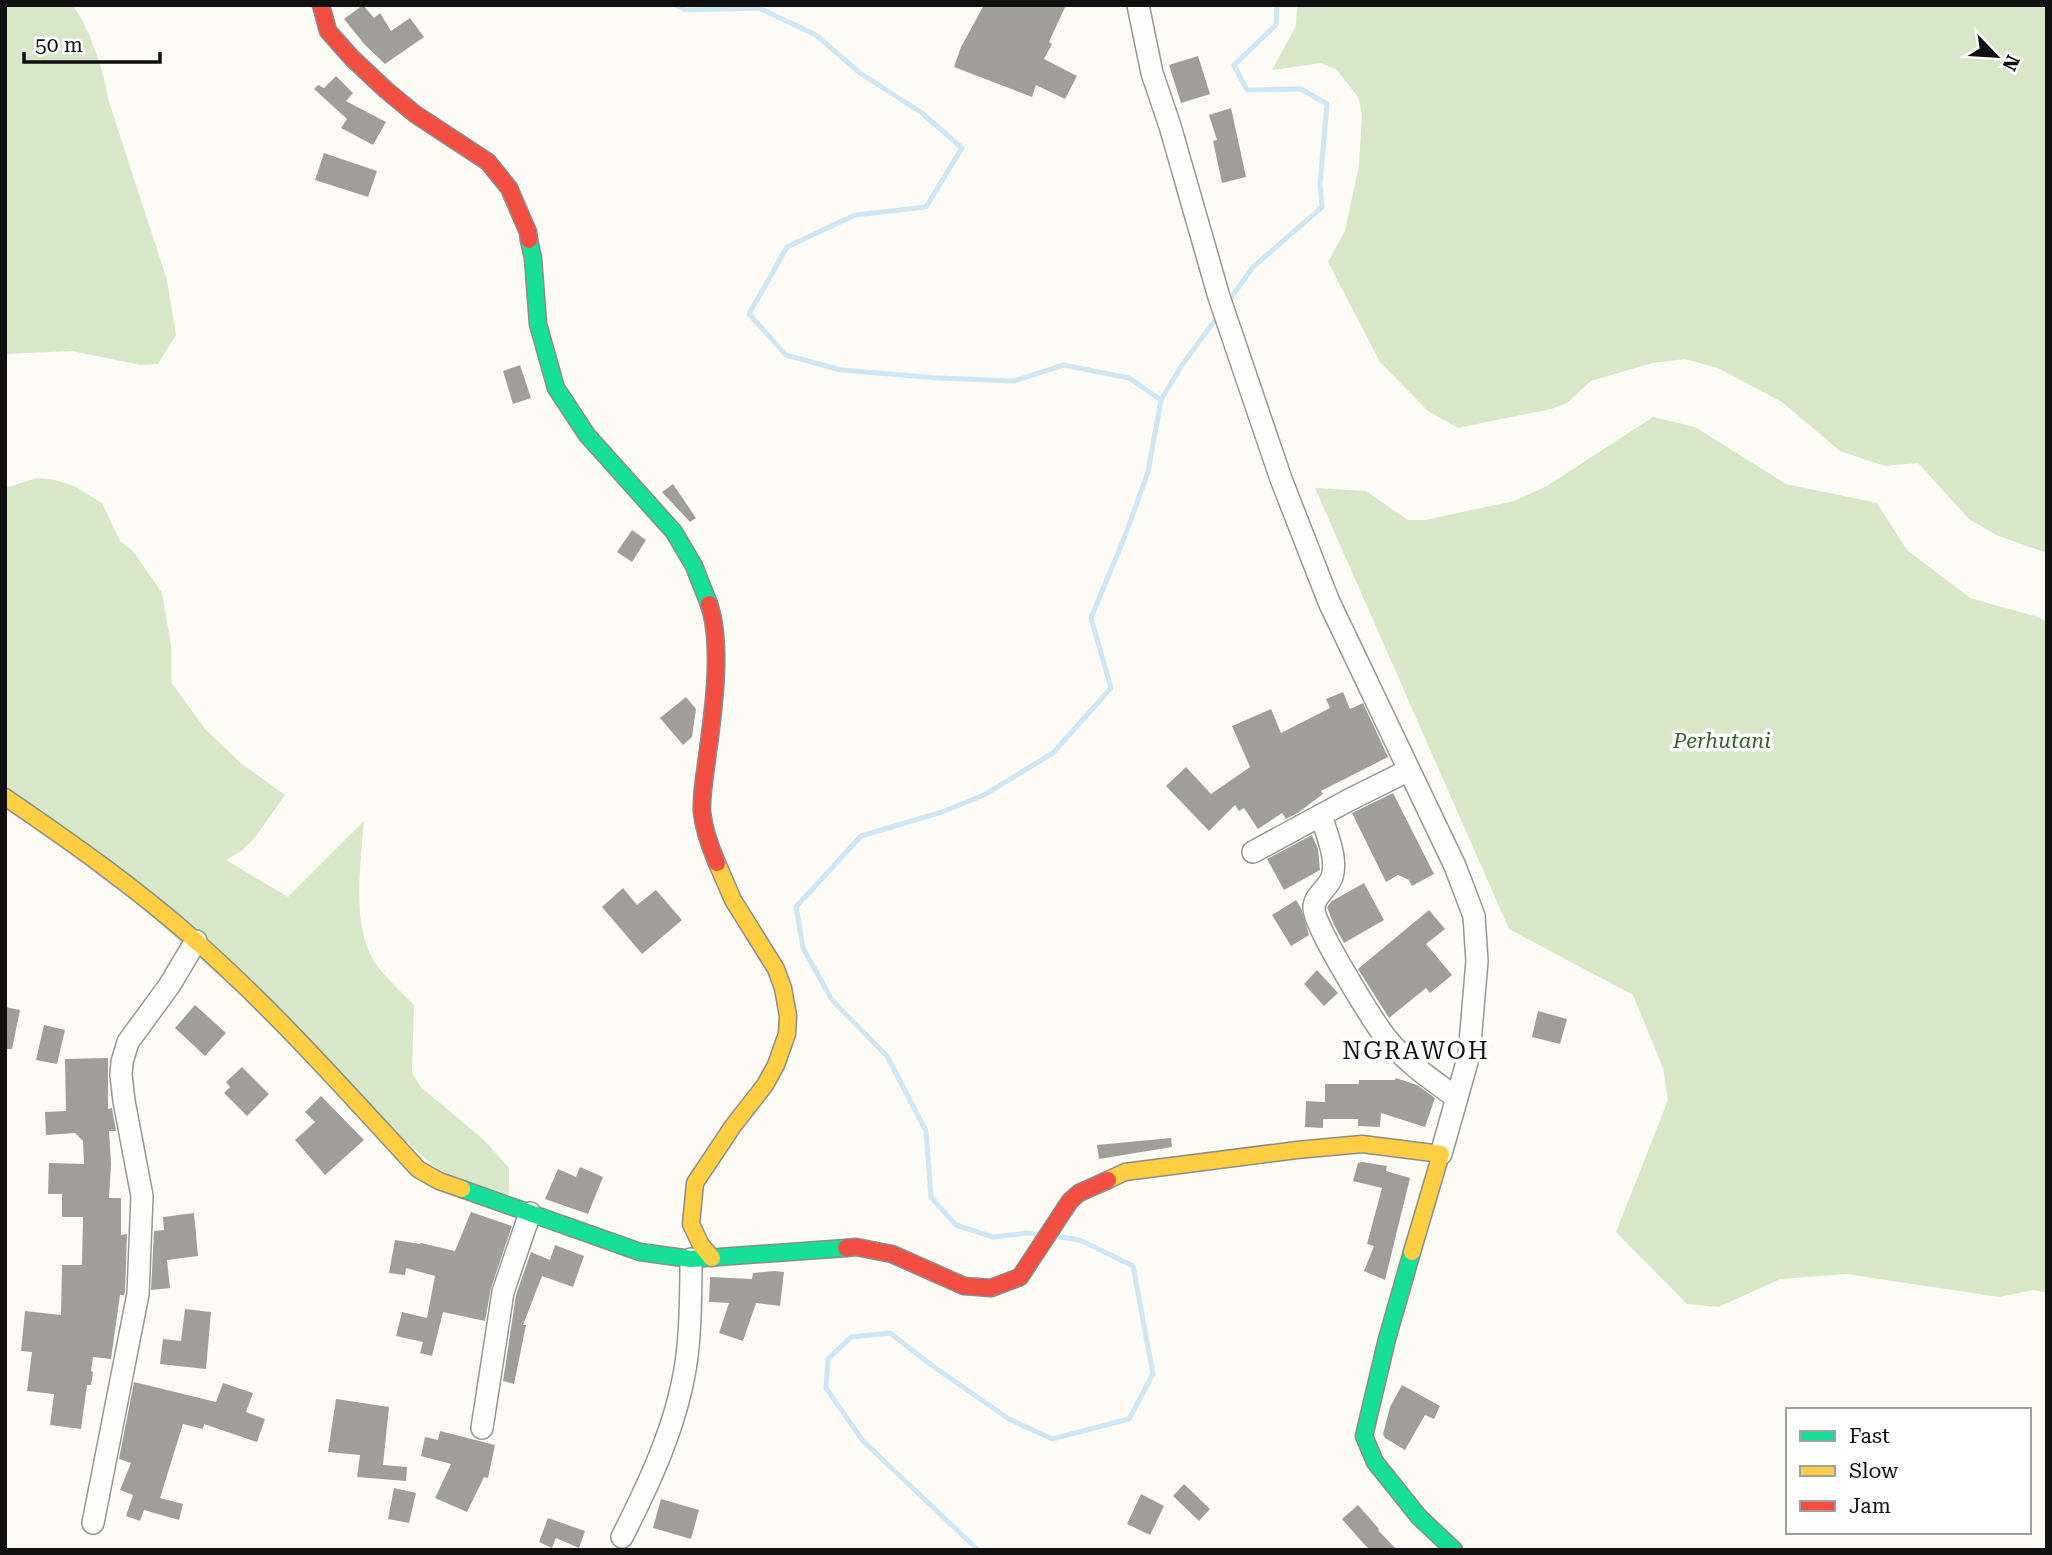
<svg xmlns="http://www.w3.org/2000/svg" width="2052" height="1555" font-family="'Roboto Serif',serif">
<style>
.forest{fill:#d7e7c7}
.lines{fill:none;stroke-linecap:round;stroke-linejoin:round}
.stream{stroke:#d0e7f3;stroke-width:5}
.building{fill:#a09e9b}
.street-casing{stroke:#969694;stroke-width:24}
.fast-casing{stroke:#8d8c8a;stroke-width:19}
.slow-casing{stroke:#8d8c8a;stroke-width:19}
.jam-casing{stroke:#8d8c8a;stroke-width:19}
.street{stroke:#fffefe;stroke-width:21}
.fast{stroke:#16e098;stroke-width:16}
.slow{stroke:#ffcf43;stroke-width:16}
.jam{stroke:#f24e42;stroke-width:16}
.labels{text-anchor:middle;stroke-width:7;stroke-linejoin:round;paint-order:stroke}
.park-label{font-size:21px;font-style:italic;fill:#326425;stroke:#fff}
.quarter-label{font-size:24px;letter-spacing:2px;fill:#101010;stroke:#fff}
</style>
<rect width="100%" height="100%" fill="#fcfbf6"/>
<path class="forest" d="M5,5H72C88,23 105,74 108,99L167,280L176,335L158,364L140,365L72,351L5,354Z
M1297,5H2047V553L1996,535L1969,519L1918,463L1885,466L1840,451L1782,402L1718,368L1685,359L1652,363L1591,381L1567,403L1551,409L1458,428L1428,411L1380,362L1328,262L1345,231L1359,165L1362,114L1358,97L1337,70L1321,63L1272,70L1296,26Z
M1653,417L1695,427L1786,484L1877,503L1907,550L1970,598L2038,617L2047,622V1293L2033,1290L1999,1297L1846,1274L1780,1279L1719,1307L1687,1304L1616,1232L1668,1100L1663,1068L1633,995L1509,929L1315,488L1366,491L1408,520H1425L1514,501L1547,486Z
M37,478L55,480L74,486L102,503L120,541L133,551L162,593L171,645V682L205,729L243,765L285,795L254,839L241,851L226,860L288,897L364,821C361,860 351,926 374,961C384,977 401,991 414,1005L412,1073L421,1087L485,1141L509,1168V1196L442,1173L5,787V488Z"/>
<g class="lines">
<path class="stream" d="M676,5L686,10L759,8L816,35L860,73L922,113L962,148L926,207L855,215L787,247L749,314L786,355L841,370L938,378L1014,381L1064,365L1129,378L1161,400
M1228,302L1253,267L1322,207L1320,184L1327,104L1301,89L1247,90L1234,65L1276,25L1277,5
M1036,1234L1027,1233L993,1237L956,1225L931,1197L926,1131L887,1056L832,1000L803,948L796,907L861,836L942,812L984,795L1053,753L1111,688L1091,618L1125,536L1148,472L1161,400L1182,365L1218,316
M978,1550L863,1441L826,1388L828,1359L851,1337L890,1333L934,1367L1009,1419L1052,1439L1129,1419L1153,1374L1133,1266L1080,1240L1060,1237"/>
</g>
<path class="building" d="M363,5L374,18L380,13L391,31L410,18L424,37L385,64L365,45L344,19Z
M984,5H1066L1049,42L1052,44L1044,59L1077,76L1065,99L1036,85L1032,97L954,67L961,47Z
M1198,56L1210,94L1181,103L1169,65Z
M336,76L353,93L346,101L386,122L373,145L341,128L347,119L314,89L318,85L324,88Z
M1231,108L1246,177L1222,183L1213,141L1217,140L1209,115Z
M324,153L377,171L368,197L315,180Z
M520,365L531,398L513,404L503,371Z
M673,484L696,518L690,522L662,492Z
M632,530L646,540L632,562L617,552Z
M1343,692L1350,709L1363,703L1388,757L1321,791L1323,794L1299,812L1286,819L1282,813L1258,829L1244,808L1239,811L1235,805L1209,831L1166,786L1186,767L1211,794L1250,767L1232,726L1271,709L1281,733L1330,708L1326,699Z
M686,697L696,709L692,737L683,745L660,718Z
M1393,793L1434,874L1412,886L1409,880L1398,875L1386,882L1352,813Z
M1312,835L1318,849L1320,870L1284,890L1267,859Z
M1364,883L1384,920L1344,943L1334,925L1327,907L1332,901Z
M623,888L637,905L656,890L682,920L642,954L602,907Z
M1296,900L1301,908L1309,935L1291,946L1272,915Z
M1429,910L1445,929L1426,944L1452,975L1430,993L1426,988L1389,1018L1358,969Z
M1317,970L1338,993L1324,1006L1304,984Z
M195,1005L226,1033L205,1056L175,1028Z
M5,1007L20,1010L12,1049H5Z
M1538,1011L1567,1019L1560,1044L1532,1037Z
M44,1025L65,1030L57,1064L36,1060Z
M108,1058V1109L112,1108L116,1131H109L111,1164L109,1198H121V1235L127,1234L125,1292L124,1295H120L111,1359L93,1357L91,1371L93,1372L91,1385H87L81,1429L50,1425L54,1394L27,1391L32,1352L21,1351L25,1311L61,1315L62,1265H82L83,1217H62V1194H48L49,1163L84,1164L83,1141L75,1133L46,1135L45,1112L66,1111L65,1059Z
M242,1067L269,1094L247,1116L224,1093L230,1087L226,1082Z
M1396,1078L1417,1085L1435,1098L1425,1127L1381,1113L1380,1127L1358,1126V1119H1323V1128L1305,1127L1306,1101L1325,1102V1084H1359V1080H1395Z
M321,1096L364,1140L325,1175L295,1140L315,1122L305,1112Z
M1171,1138L1172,1147L1099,1159L1097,1145Z
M1362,1162L1387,1166L1386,1171L1410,1178L1385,1280L1364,1271L1374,1246L1367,1244L1382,1188L1353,1181L1358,1163Z
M580,1167L603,1177L588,1214L545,1199L558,1169L576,1177Z
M471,1212L512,1226L491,1288L485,1321L443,1312L432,1356L420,1353L423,1342L396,1336L402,1312L427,1318L435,1276L406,1268L405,1275L389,1273L395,1240L420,1244L421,1243L455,1251Z
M194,1213L198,1256L167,1260L170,1288L151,1290L154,1231L164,1230L163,1217Z
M555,1245L584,1256L573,1287L542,1276L523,1325H526L514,1384L503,1381L516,1295L531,1252L550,1260Z
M774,1271L784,1272L780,1306L756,1303L743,1341L719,1333L729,1303L709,1302L710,1277L752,1279L753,1273Z
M185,1309L211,1312L206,1369L160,1364L163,1339L181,1341Z
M134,1382L216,1402L223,1383L253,1393L246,1412L265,1419L257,1442L204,1424L203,1429L183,1424L160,1498L183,1504L179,1520L144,1510L140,1521L126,1516L133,1495L120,1490L131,1463L119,1459Z
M1402,1385L1440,1406L1434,1419L1425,1415L1405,1450L1385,1438L1383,1434L1390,1407Z
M336,1399L389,1407L383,1465L407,1467L406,1481L357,1477L360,1455L328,1452Z
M440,1431L495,1445L488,1478L484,1477L467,1512L435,1498L451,1464L421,1456L425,1437L438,1440Z
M1184,1484L1210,1509L1199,1521L1173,1496Z
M394,1488L416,1493L409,1523L388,1519Z
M1141,1494L1164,1506L1150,1535L1127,1524Z
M661,1499L699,1510L691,1539L653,1528Z
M1358,1505L1379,1529L1378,1530L1397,1550H1370L1363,1543L1342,1519Z
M548,1518L585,1531L579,1548L556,1538L552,1548L539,1542Z"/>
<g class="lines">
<g class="street-casing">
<path id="street" d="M1138,5L1152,73L1170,126L1219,297L1281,479L1329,602L1455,866L1474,916L1477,961L1469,1055L1441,1154
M1321,815C1326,833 1338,858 1332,877C1328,889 1313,896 1314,909C1314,926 1374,1023 1387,1039C1407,1063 1432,1080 1457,1098
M1253,852L1349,800L1409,770
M482,1428L503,1292L530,1213
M93,1523L138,1294L142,1196L124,1101L121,1075L122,1062L128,1042L169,986L196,941
M622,1537C651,1480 679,1420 687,1356C691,1324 691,1291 691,1259"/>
</g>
<g class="fast-casing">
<path id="fast" d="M529,240L533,258L538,324L556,388L587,435L674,532L694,566L709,604
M462,1189L640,1252L691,1259L846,1248
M1412,1252L1387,1339L1364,1436L1375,1462L1419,1517L1454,1550"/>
</g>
<g class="slow-casing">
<path id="slow" d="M5,797C71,842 136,888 196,941C275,1011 346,1091 418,1169L439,1181L462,1189
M1108,1180L1125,1172L1297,1150L1362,1144L1441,1154L1412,1252
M712,1258L701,1245L691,1224L695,1183L733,1126L765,1085L776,1065L787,1034L788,1016L783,988L776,969L733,900L717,863"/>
</g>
<g class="jam-casing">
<path id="jam" d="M321,5L328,31L352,58L386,90L415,114L488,162L509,188L528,232L529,240
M709,604C723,646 713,714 707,758C705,775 701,795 702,812C704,830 710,847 717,863
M846,1248L856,1247L892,1254L964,1286L991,1288L1020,1277L1070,1201L1079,1193L1108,1180"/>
</g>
<use href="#street" class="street"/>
<use href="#fast" class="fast"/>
<use href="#slow" class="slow"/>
<use href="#jam" class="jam"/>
</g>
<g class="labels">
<g class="park-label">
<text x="1722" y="748">Perhutani</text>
</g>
<g class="quarter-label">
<text x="1416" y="1059">NGRAWOH</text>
</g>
</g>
<rect width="2052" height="1555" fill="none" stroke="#101010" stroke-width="14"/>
<rect x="1786" y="1408" width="245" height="126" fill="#ffffff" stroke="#9f9f9f" stroke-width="2"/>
<rect x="1800" y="1431" width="35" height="10" fill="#16e098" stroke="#9f9f9f" stroke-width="2"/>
<text x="1849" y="1443" font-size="21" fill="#101010">Fast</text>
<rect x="1800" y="1466" width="35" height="10" fill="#ffcf43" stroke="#9f9f9f" stroke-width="2"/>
<text x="1849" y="1478" font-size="21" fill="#101010">Slow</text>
<rect x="1800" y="1501" width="35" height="10" fill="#f24e42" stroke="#9f9f9f" stroke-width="2"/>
<text x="1849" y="1513" font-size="21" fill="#101010">Jam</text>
<g transform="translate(1996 56) rotate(115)" stroke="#ffffff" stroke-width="5" paint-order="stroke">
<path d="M0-5L12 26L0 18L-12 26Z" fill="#101010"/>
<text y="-10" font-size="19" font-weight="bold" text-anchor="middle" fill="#101010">N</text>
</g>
<path d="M24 52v10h136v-10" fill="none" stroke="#101010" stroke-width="3.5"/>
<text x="35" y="52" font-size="21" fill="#101010" stroke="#ffffff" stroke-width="5" paint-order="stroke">50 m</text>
</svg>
